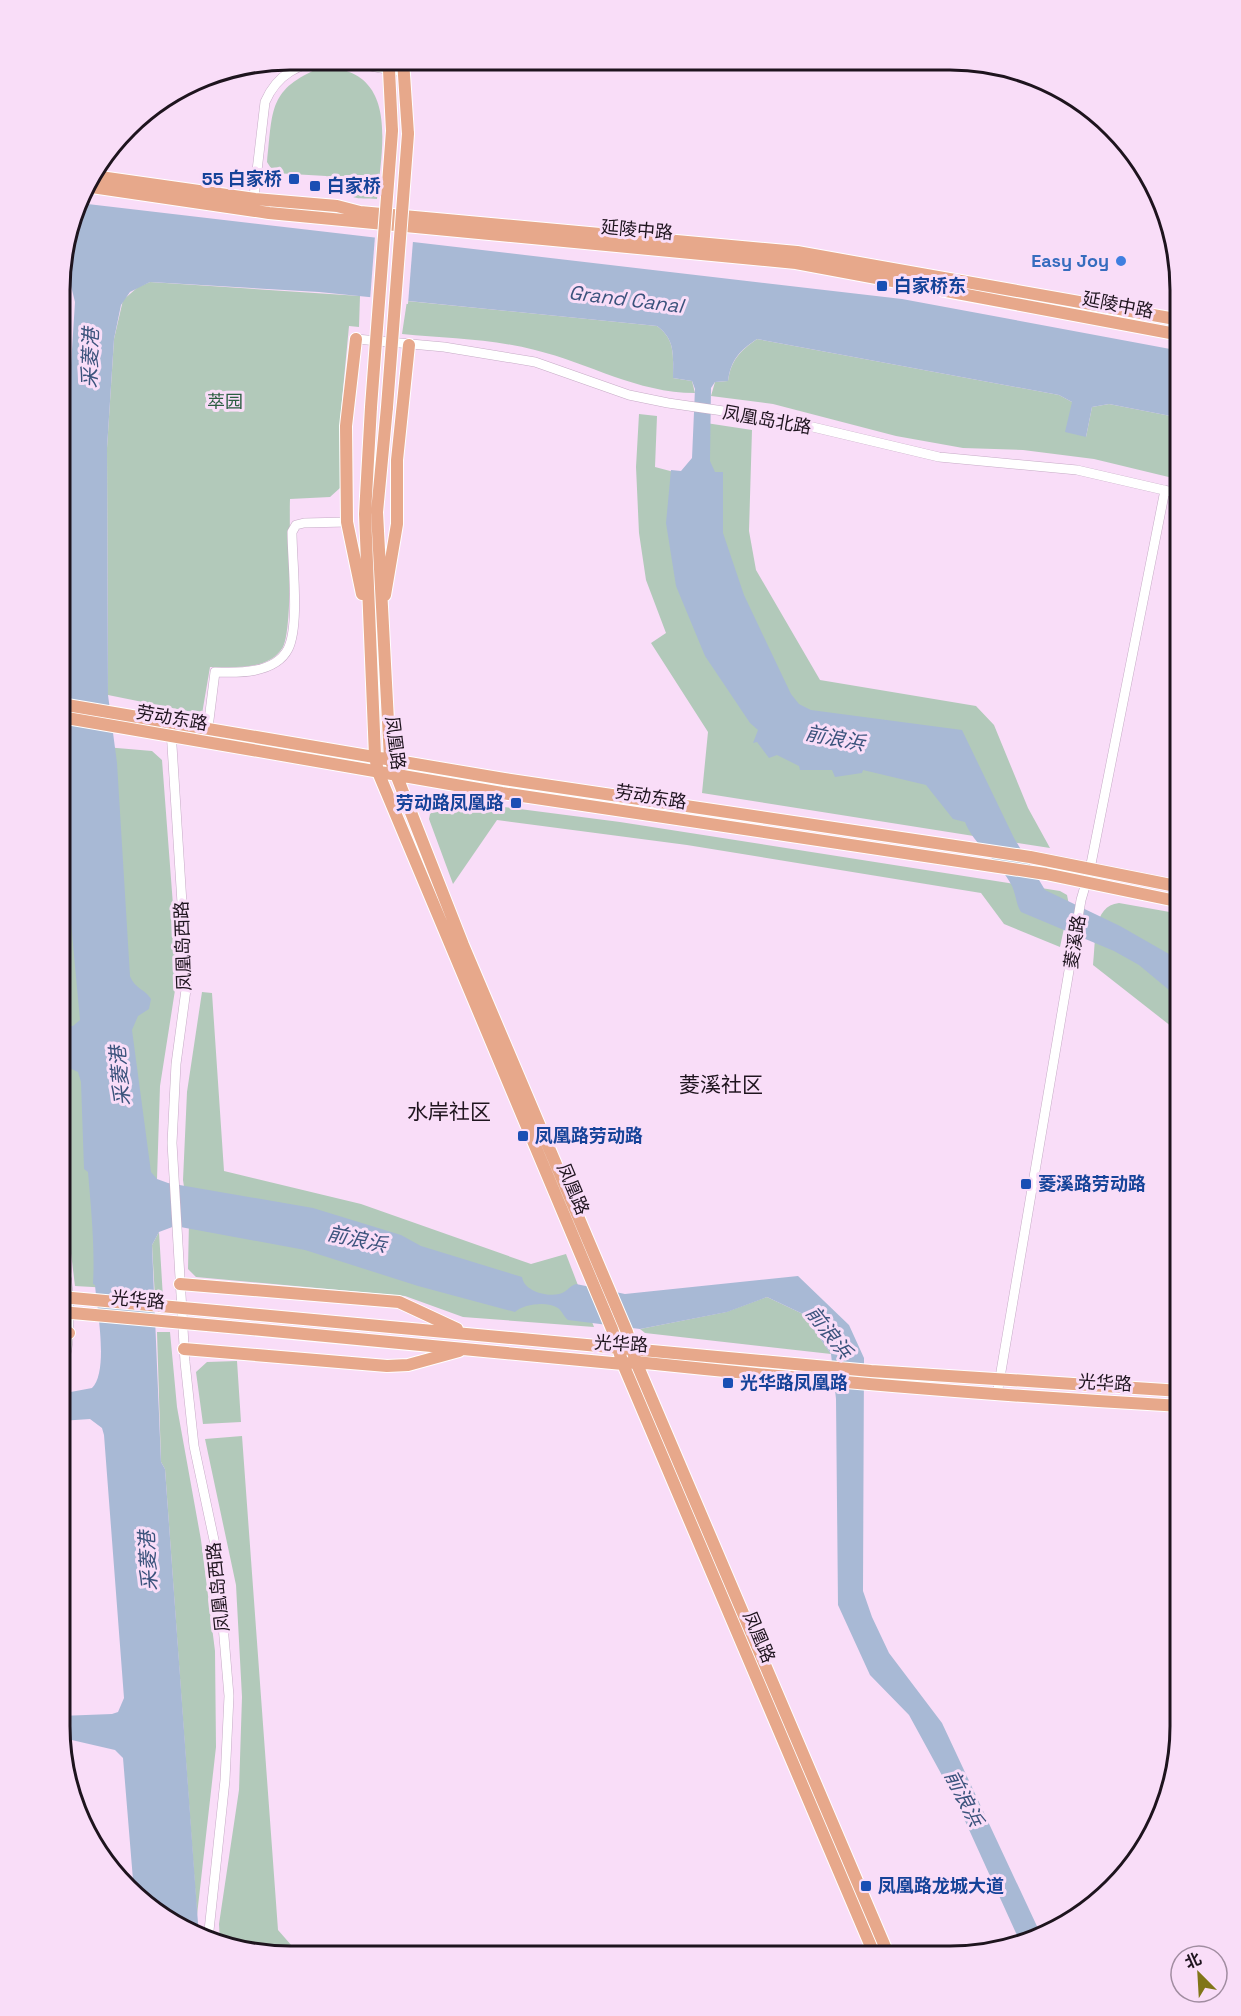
<svg xmlns="http://www.w3.org/2000/svg" width="1241" height="2016" font-family="'Space Grotesk','Noto Sans SC',sans-serif">
<style>
.green{fill:#b2c9ba}
.water{fill:#a8b9d5}
.pier{fill:#f9ddf8}
.lines{fill:none;stroke-linecap:round;stroke-linejoin:round}
.minor-casing{stroke:#c6abc6;stroke-width:10}
.major-casing{stroke:#fff;stroke-width:14}
.minor{stroke:#fff;stroke-width:9}
.major{stroke:#e7a88b;stroke-width:12}
.major-bridge-casing{stroke:#fff;stroke-width:14;stroke-linecap:butt}
.major-bridge{stroke:#e7a88b;stroke-width:12}
.transit-dot{fill:#1a4fb4;stroke:#f9ddf8;stroke-width:2}
.shop-dot{fill:#3f7fe0;stroke:#f9ddf8;stroke-width:2}
.labels{text-anchor:middle;stroke-width:6;stroke-linejoin:round;paint-order:stroke}
.transit-label{font-size:18px;font-weight:bold;fill:#164399;stroke:#f9ddf8;text-anchor:start}
.street-label{font-size:18px;fill:#1e141e;stroke:#f9ddf8}
.shop-label{font-size:18px;font-weight:bold;fill:#366cbe;stroke:#f9ddf8;text-anchor:end}
.park-label{font-size:18px;fill:#2b5e41;stroke:#f9ddf8}
.water-label{font-size:20px;font-style:italic;fill:#3b537c;stroke:#f9ddf8}
.quarter-label{font-size:21px;fill:#1e141e;stroke:#f9ddf8}
.rim{fill:none;stroke:#1e141e;stroke-width:3}
</style>
<rect width="100%" height="100%" fill="#f9ddf8"/>
<path class="green" d="M322,67C400,69 382,146 377,199C356,198 349,201 338,181L326,176L274,173L267,162C273,109 268,89 322,67Z
M150,282L360,296L359,327L349,326L340,421V488L330,497L290,499C289,526 293,628 283,647C269,671 233,667 210,667L202,714L108,695L107,448L114,339L123,300L138,287Z
M407,301L657,326C676,340 673,356 673,378L692,381L695,393C637,393 589,363 535,350C492,339 446,338 402,334Z
M757,339L1059,395L1072,402L1086,437L1092,407L1109,404L1181,418V480L1094,459L1023,450L963,448L896,436L773,404L711,396L715,382L728,381C731,360 740,351 757,339Z
M639,414L657,416L655,467L689,476L706,423L752,430L749,531L756,570L820,680L976,706L994,725L1028,808L1050,848L702,793L708,732L651,643L666,633L646,580L639,533L636,467Z
M61,735L110,1288L75,1286L61,1171Z
M105,747L152,751L162,760L178,971L160,1086L157,1179L143,1181Z
M450,800L620,822L1060,891L1067,895L1069,905L1060,947L1004,924L981,893L687,845L497,820L453,884L429,819L431,809Z
M1119,903L1181,914V1034L1093,965C1096,942 1092,906 1119,903Z
M202,992L212,993L224,1171L361,1204L531,1264L566,1254L594,1327L463,1317L405,1296L196,1277L188,1269L189,1221L183,1180L187,1092Z
M159,1232L163,1298H155L152,1245Z
M767,1297L803,1314L831,1354L645,1333L640,1329L726,1312Z
M157,1332H170L177,1407L201,1540L215,1651L216,1747L197,1915L165,1469L161,1462Z
M237,1361L241,1422L203,1424L196,1372L207,1362Z
M242,1436L278,1930L299,1954H261L220,1943L219,1924L239,1790L242,1697L236,1585L205,1439Z"/>
<path class="water" d="M79,203L902,299L1181,351V418L1109,404L1092,407L1086,437L1065,432L1072,402L1059,395L757,339C739,351 731,360 728,381L715,382L711,388L710,461L715,472H723V533L744,595L791,694L799,704L811,710L962,730L1014,838L1045,890L1120,926L1169,954L1181,965V1000L1139,965L1114,951L1021,912C1016,904 1016,895 1012,886C1000,862 973,844 965,822L953,819L926,785L863,770L862,773L835,777L832,770H800L799,766L777,755L769,758L757,742L753,743L758,730L750,723L705,656L676,586L666,523L671,470L681,471L692,458L695,389L692,381L673,378C673,356 676,340 657,326L319,292L150,282L130,292L121,305L114,339L107,448L108,695L117,763L130,976C135,989 145,989 151,999L149,1009L138,1016L132,1030L151,1172L157,1179L168,1183L313,1208L401,1235L421,1246L522,1277C524,1291 546,1297 559,1294C566,1293 569,1286 576,1284L625,1294L798,1276L849,1325L864,1358L863,1591L872,1617L889,1653L942,1723L1042,1937L1020,1942L956,1801L909,1715L870,1675L838,1605L836,1399L831,1354L803,1314L767,1297L727,1312L640,1329L568,1320C564,1317 562,1311 558,1308C547,1301 524,1304 515,1312L418,1286L305,1250L175,1226L159,1232L152,1245L161,1462L165,1469L199,1937L150,1908L134,1892L123,1758L115,1750L63,1738L60,1716L112,1714L118,1712L124,1698L104,1435L102,1428L90,1419L60,1421V1394L92,1388C109,1371 97,1309 95,1285L93,1284C95,1246 91,1209 88,1172L84,1169L81,1082L78,1072L61,1064V1026H73L80,1020L61,815L62,508L75,302L71,286L62,275V261Z"/>
<path class="pier" d="M375,236L413,241L408,304L370,300Z"/>
<g class="lines">
<g class="minor-casing">
<path id="minor" d="M339,60L402,72
M379,60L397,64
M253,205L265,102C277,74 299,63 328,60
M356,339L444,347L535,362L629,395L668,403L779,419L939,457L1077,470L1181,494
M208,728L215,672C237,673 275,674 288,649C300,625 292,562 292,532L296,525L304,523L347,522
M171,730L187,982L176,1064L172,1143L185,1362L194,1446L217,1554L229,1696L225,1780L208,1940
M60,1370C77,1344 65,1261 61,1229
M997,1395L1081,900L1090,869L1165,490"/>
</g>
<g class="major-casing">
<path id="major" d="M392,60L389,70L392,131
M403,60L408,134
M93,176L255,199L337,206L360,212L797,252L1181,320
M85,186L269,213L796,263L1181,335
M356,339L346,426L347,522L362,594
M371,407L365,514L375,756L378,772L612,1329L623,1364L875,1956
M387,407L377,512L390,759L463,945L627,1332L636,1362L889,1956
M385,595L397,524V460L409,345
M61,704L504,779L1030,857L1181,887
M61,717L502,793L1046,874L1181,902
M61,1274L65,1275
M180,1284L399,1302L457,1329
M227,1312L871,1371L1181,1391
M229,1327L623,1364L636,1362C818,1381 999,1396 1181,1406
M61,1332L69,1333
M184,1349L387,1366L408,1365L459,1351"/>
</g>
<use href="#minor" class="minor"/>
<use href="#major" class="major"/>
<g class="major-bridge-casing">
<path id="major-bridge" d="M371,407L392,131
M387,407L408,134
M61,1297L227,1312
M61,1312L229,1327"/>
</g>
<use href="#major-bridge" class="major-bridge"/>
</g>
<g class="transit-dot">
<rect x="288" y="173" width="12" height="12" rx="3"/>
<rect x="309" y="180" width="12" height="12" rx="3"/>
<rect x="876" y="280" width="12" height="12" rx="3"/>
<rect x="510" y="797" width="12" height="12" rx="3"/>
<rect x="517" y="1130" width="12" height="12" rx="3"/>
<rect x="1020" y="1178" width="12" height="12" rx="3"/>
<rect x="722" y="1377" width="12" height="12" rx="3"/>
<rect x="860" y="1880" width="12" height="12" rx="3"/>
</g>
<circle class="shop-dot" cx="1121" cy="261" r="6"/>
<g class="labels">
<g class="transit-label">
<text x="282" y="185" text-anchor="end">55 白家桥</text>
<text x="327" y="192">白家桥</text>
<text x="894" y="292">白家桥东</text>
<text x="504" y="809" text-anchor="end">劳动路凤凰路</text>
<text x="535" y="1142">凤凰路劳动路</text>
<text x="1038" y="1190">菱溪路劳动路</text>
<text x="740" y="1389">光华路凤凰路</text>
<text x="878" y="1892">凤凰路龙城大道</text>
</g>
<g class="street-label">
<text transform="translate(637 230) rotate(5)" y="6">延陵中路</text>
<text transform="translate(1118 305) rotate(11)" y="6">延陵中路</text>
<text transform="translate(767 420) rotate(10)" y="6">凤凰岛北路</text>
<text transform="translate(172 718) rotate(10)" y="6">劳动东路</text>
<text transform="translate(395 743) rotate(83)" y="6">凤凰路</text>
<text transform="translate(651 797) rotate(9)" y="6">劳动东路</text>
<text transform="translate(1075 942) rotate(-81)" y="6">菱溪路</text>
<text transform="translate(183 946) rotate(-92)" y="6">凤凰岛西路</text>
<text transform="translate(573 1189) rotate(67)" y="6">凤凰路</text>
<text transform="translate(138 1300) rotate(5)" y="6">光华路</text>
<text transform="translate(621 1344) rotate(3)" y="6">光华路</text>
<text transform="translate(1105 1383) rotate(3)" y="6">光华路</text>
<text transform="translate(218 1587) rotate(-96)" y="6">凤凰岛西路</text>
<text transform="translate(759 1637) rotate(67)" y="6">凤凰路</text>
</g>
<g class="shop-label">
<text x="1109" y="267">Easy Joy</text>
</g>
<g class="park-label">
<text x="225" y="408">萃园</text>
</g>
<g class="water-label">
<text transform="translate(626 299) rotate(7)" y="7">Grand Canal</text>
<text transform="translate(90 358) rotate(-88)" y="7">采菱港</text>
<text transform="translate(835 738) rotate(11)" y="7">前浪浜</text>
<text transform="translate(120 1076) rotate(-95)" y="7">采菱港</text>
<text transform="translate(357 1239) rotate(12)" y="7">前浪浜</text>
<text transform="translate(829 1332) rotate(52)" y="7">前浪浜</text>
<text transform="translate(148 1561) rotate(-93)" y="7">采菱港</text>
<text transform="translate(964 1798) rotate(63)" y="7">前浪浜</text>
</g>
<g class="quarter-label">
<text x="721" y="1092">菱溪社区</text>
<text x="449" y="1119">水岸社区</text>
</g>
</g>
<path d="M0 0H1241V2016H0ZM290 70H950A220 220 0 0 1 1170 290V1726A220 220 0 0 1 950 1946H290A220 220 0 0 1 70 1726V290A220 220 0 0 1 290 70Z" fill="#f9ddf8" fill-rule="evenodd"/>
<path class="rim" d="M290 70H950A220 220 0 0 1 1170 290V1726A220 220 0 0 1 950 1946H290A220 220 0 0 1 70 1726V290A220 220 0 0 1 290 70Z"/>
<g transform="translate(1199 1974) rotate(336)"><circle r="28" fill="#f9ddf8" stroke="#a18da1" stroke-width="1.5"/>
<path d="M0-4.5L10 22L0 15L-10 22Z" fill="#807518"/>
<text y="-9" font-size="16" font-weight="bold" text-anchor="middle" fill="#1e141e">北</text>
</g>
</svg>
